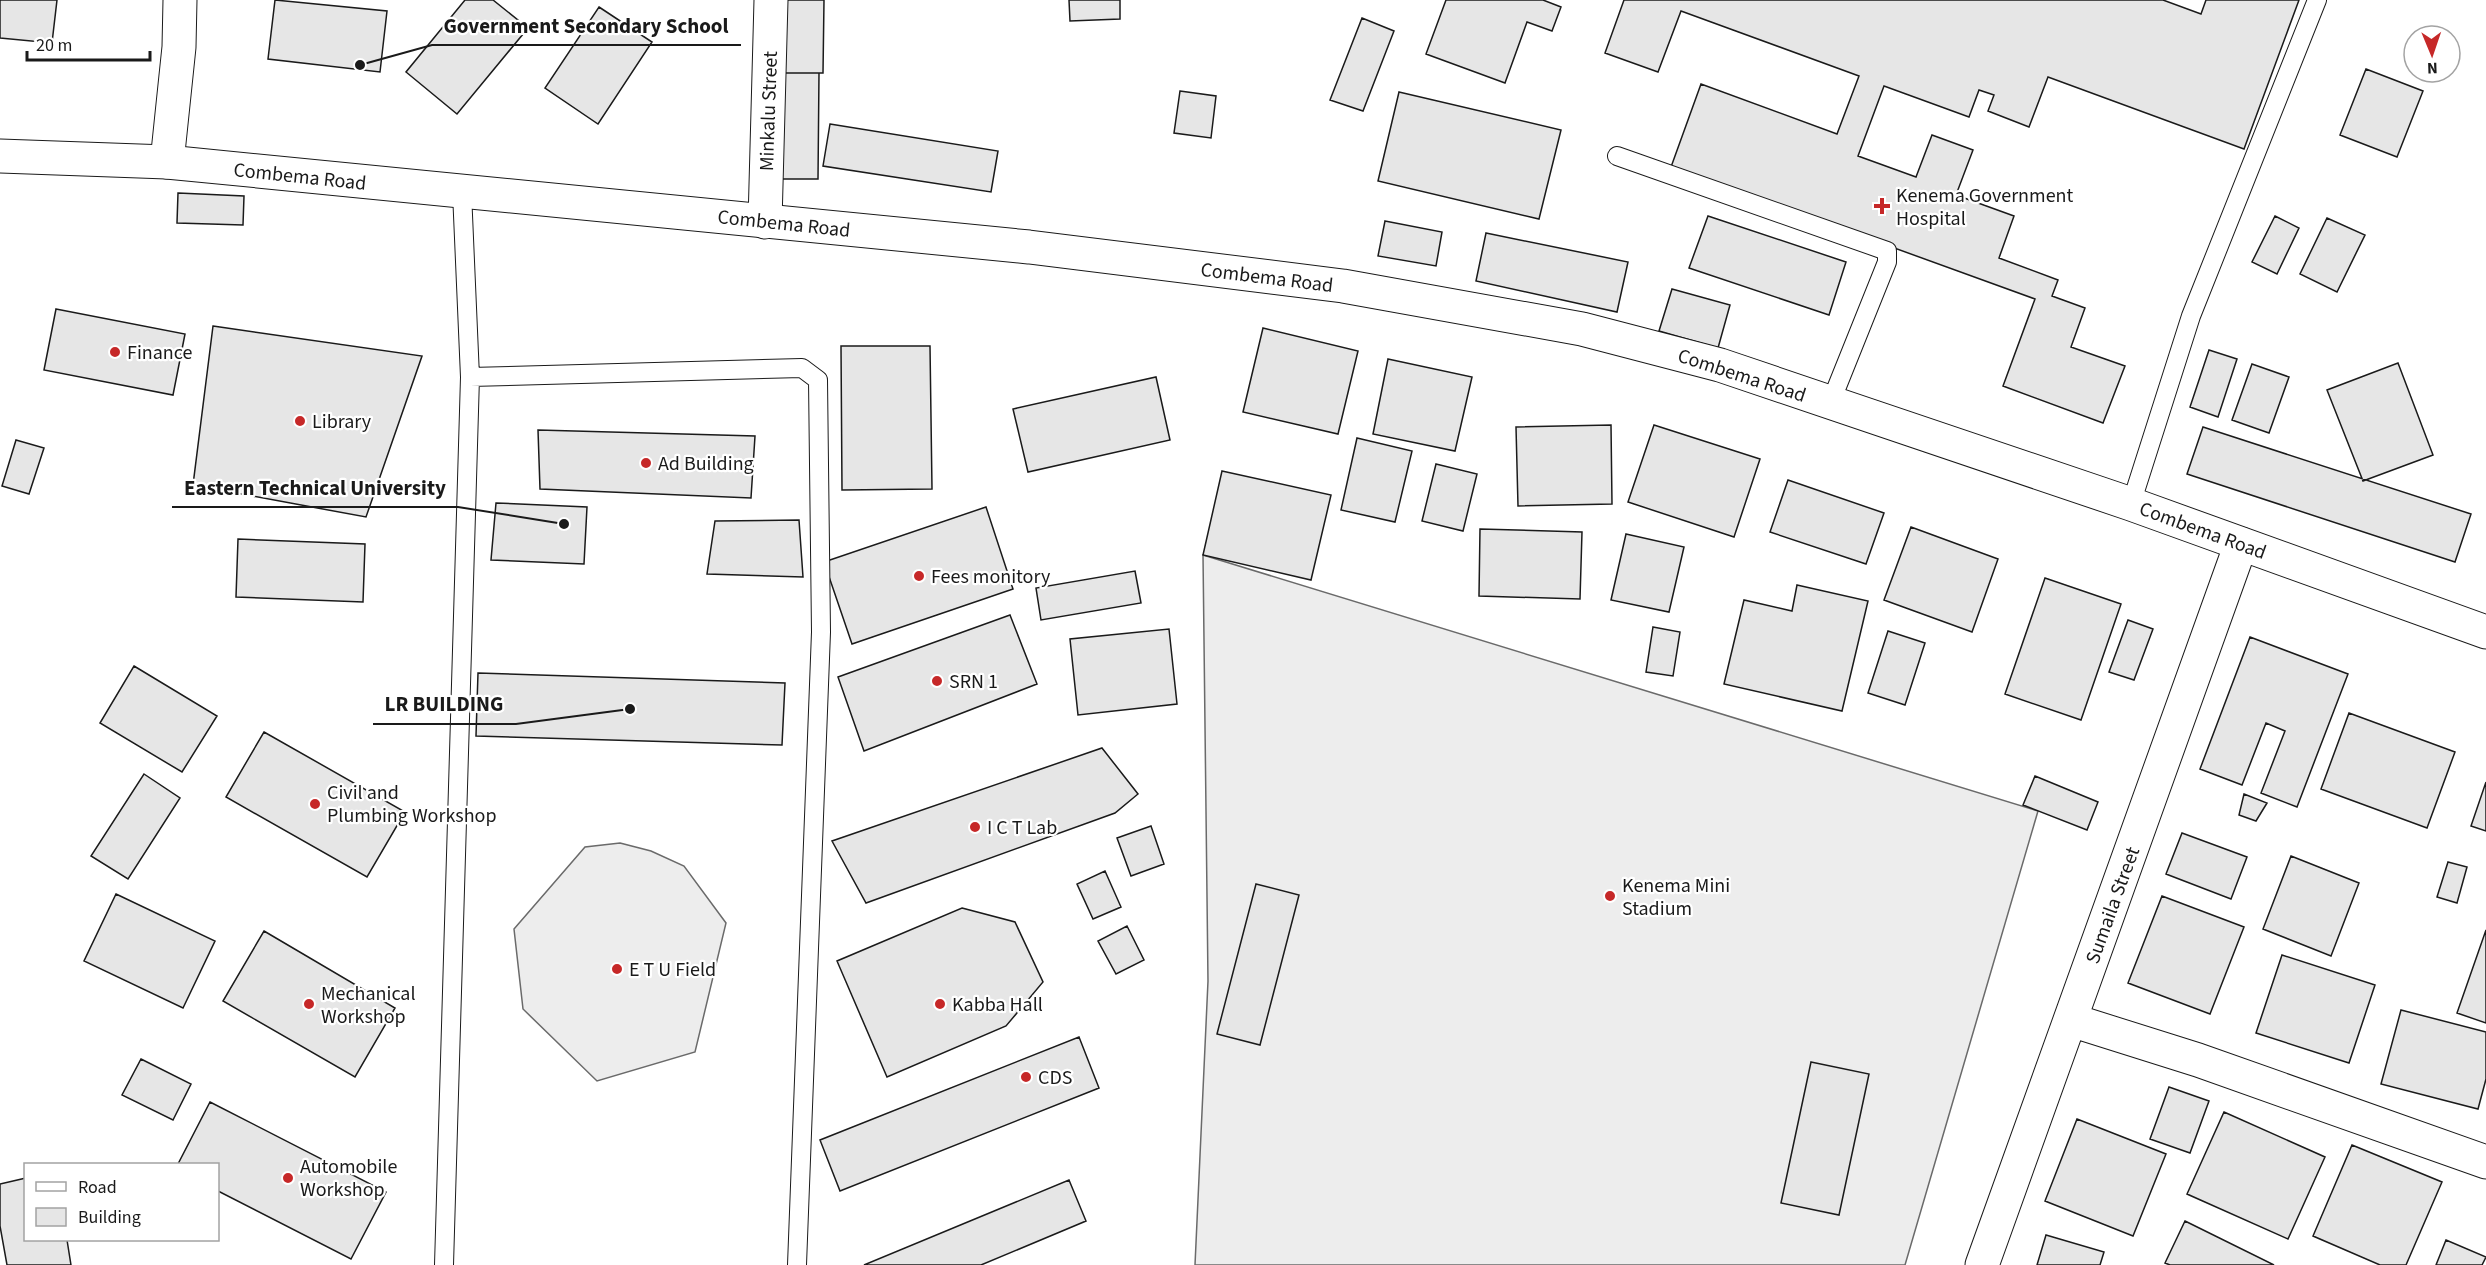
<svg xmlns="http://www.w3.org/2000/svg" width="2486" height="1265" font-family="'Source Sans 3',sans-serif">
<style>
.built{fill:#ededed;stroke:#6a6a6a;stroke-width:1.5}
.building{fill:#e6e6e6;stroke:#1a1a1a;stroke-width:1.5}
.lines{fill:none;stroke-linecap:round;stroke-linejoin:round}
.service-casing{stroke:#1a1a1a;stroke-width:20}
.minor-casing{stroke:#1a1a1a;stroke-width:35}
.tertiary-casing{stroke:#1a1a1a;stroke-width:35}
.service{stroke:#fff;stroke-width:18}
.minor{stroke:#fff;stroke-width:33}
.tertiary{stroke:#fff;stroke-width:33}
.poi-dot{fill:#c62828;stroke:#fff;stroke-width:2}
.labels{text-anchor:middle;stroke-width:4.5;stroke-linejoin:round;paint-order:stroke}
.street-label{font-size:20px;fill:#1a1a1a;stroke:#fff}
.poi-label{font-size:20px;fill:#1a1a1a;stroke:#fff;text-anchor:start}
.leader{fill:none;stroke:#1a1a1a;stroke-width:2}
.callout-dot{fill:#1a1a1a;stroke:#fff;stroke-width:2}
.callout-label{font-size:21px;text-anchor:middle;font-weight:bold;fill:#1a1a1a;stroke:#fff;stroke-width:4.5;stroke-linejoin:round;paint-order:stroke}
</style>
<rect width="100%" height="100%" fill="#fff"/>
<path class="built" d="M1203,555L2038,811L1905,1265H1195L1208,981Z
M620,843L651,851L684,866L726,923L695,1052L597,1081L523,1009L514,929L585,847Z"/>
<path class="building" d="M0,0H57L52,43L0,38Z
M275,0L387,11L380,72L268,59Z
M465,0H493L528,28L457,114L406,72Z
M778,0H824L823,73H777Z
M1069,0H1120V19L1070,21Z
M1446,0H1543L1561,7L1552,31L1527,22L1505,83L1426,54Z
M1624,0H2163L2201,14L2206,0H2299L2244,149L2048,77L2029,127L1988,111L1994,95L1979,90L1969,117L1884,86L1858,156L1916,177L1932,135L1973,150L1956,195L2014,216L1999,258L2058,280L2052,296L2085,308L2071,347L2125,366L2103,423L2003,386L2035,299L1671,167L1701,84L1837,134L1859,76L1681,11L1658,72L1605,53Z
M599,7L652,42L598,124L545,88Z
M1362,18L1394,31L1363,111L1330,100Z
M2366,69L2423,91L2397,157L2340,135Z
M777,73H819L818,179H775Z
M1180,91L1216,96L1211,138L1174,133Z
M1399,92L1561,130L1539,219L1378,181Z
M830,124L998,151L991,192L823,166Z
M178,193L244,196L243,225L177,223Z
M1708,216L1846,262L1829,315L1689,268Z
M2275,216L2299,228L2277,274L2252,262Z
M2327,218L2365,235L2337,292L2300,274Z
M1385,221L1442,232L1436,266L1378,256Z
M1486,233L1628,262L1617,312L1476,281Z
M1672,289L1730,305L1718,348L1659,331Z
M56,309L185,334L173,395L44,370Z
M213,326L422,356L366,517L193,485Z
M1263,328L1358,351L1338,434L1243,412Z
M841,346H930L932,489L842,490Z
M2209,350L2237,359L2218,417L2190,407Z
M1388,359L1472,377L1455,451L1373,434Z
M2398,363L2433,455L2363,481L2327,390Z
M2252,364L2289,377L2269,433L2232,420Z
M1156,377L1170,440L1028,472L1013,409Z
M1611,425L1612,504L1518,506L1516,427Z
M1654,425L1760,459L1734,537L1628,502Z
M2203,427L2471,514L2455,562L2187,474Z
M538,430L755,436L751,498L540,489Z
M1357,438L1412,451L1395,522L1341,510Z
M16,440L44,448L29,494L2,486Z
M1436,464L1477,474L1463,531L1422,521Z
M1222,471L1331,495L1311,580L1203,555Z
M1788,480L1884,513L1866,564L1770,532Z
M496,503L587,507L584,564L491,560Z
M986,507L1013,589L852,644L824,562Z
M799,520L803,577L707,574L715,521Z
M1911,527L1998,559L1972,632L1884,600Z
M1480,529L1582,532L1580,599L1479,596Z
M1626,534L1684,547L1669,612L1611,600Z
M238,539L365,544L363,602L236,597Z
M1135,571L1141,603L1041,620L1036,588Z
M2045,578L2121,604L2081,720L2005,694Z
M1797,585L1868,601L1842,711L1724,684L1744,600L1792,611Z
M1010,615L1037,684L864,751L838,677Z
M2128,620L2153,629L2134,680L2109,672Z
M1653,627L1680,632L1673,676L1646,672Z
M1169,629L1177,704L1078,715L1070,639Z
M1888,631L1925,643L1905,705L1868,693Z
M2250,637L2348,674L2297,807L2261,793L2285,731L2266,723L2242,785L2200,769Z
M134,666L217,716L182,772L100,723Z
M478,673L785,683L782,745L476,736Z
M2349,713L2455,752L2427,828L2321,789Z
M264,732L405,812L367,877L226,797Z
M1102,748L1138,794L1115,813L866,903L832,841Z
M144,774L180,798L128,879L91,856Z
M2035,776L2098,802L2087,830L2023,805Z
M2486,782V831L2471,826Z
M2244,794L2267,803L2256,821L2239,815Z
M1151,826L1164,864L1131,876L1117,838Z
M2182,833L2247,857L2231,899L2166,874Z
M2291,856L2359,883L2331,956L2263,929Z
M2448,862L2467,867L2457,903L2437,897Z
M1105,871L1121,907L1093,919L1077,884Z
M1256,884L1299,895L1260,1045L1217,1034Z
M116,894L215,941L183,1008L84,961Z
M2162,896L2244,927L2210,1014L2128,983Z
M962,908L1015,922L1043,982L1006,1026L887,1077L837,961Z
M1127,926L1144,960L1116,974L1098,941Z
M2486,930V1023L2457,1013Z
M264,931L395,1008L355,1077L223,1001Z
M2282,955L2375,985L2349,1063L2256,1033Z
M2401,1010L2486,1032V1079L2478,1109L2381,1084Z
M1079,1037L1099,1088L840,1191L820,1140Z
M141,1059L191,1084L173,1120L122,1095Z
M1811,1062L1869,1074L1839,1215L1781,1203Z
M2169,1087L2209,1101L2190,1153L2150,1139Z
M210,1102L386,1192L351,1259L218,1191V1164H178Z
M2224,1112L2325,1157L2288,1239L2187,1194Z
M2077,1119L2166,1154L2133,1236L2045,1201Z
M2352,1145L2442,1182L2406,1265H2380L2313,1236Z
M26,1178V1240H67L71,1265H7L0,1226V1184Z
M1069,1180L1086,1221L981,1265H864Z
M2185,1221L2274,1265H2170L2165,1263Z
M2046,1235L2104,1252L2100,1265H2037Z
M2446,1240L2486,1257L2482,1265H2436Z"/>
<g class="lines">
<g class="service-casing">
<path id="service" d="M1617,156L1887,251V262L1830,404
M462,192L470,377
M2131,504L2191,316L2317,0
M444,1265L470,377L802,368L818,380L821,632L797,1265"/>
</g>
<g class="minor-casing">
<path id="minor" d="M167,162L179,47L180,0
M765,222L771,0
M2071,1020L2198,1060L2486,1162
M1982,1265L2241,544"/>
</g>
<g class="tertiary-casing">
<path id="tertiary" d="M0,156L167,162L1029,247L1343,286L1582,329L1720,365L2131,504L2486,632"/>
</g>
<use href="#service" class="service"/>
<use href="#minor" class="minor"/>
<use href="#tertiary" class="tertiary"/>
</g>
<g class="poi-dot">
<path d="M1879 197h6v6h6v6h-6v6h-6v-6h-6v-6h6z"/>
<circle cx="115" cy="352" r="6"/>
<circle cx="300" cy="421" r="6"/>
<circle cx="646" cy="463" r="6"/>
<circle cx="919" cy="576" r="6"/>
<circle cx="937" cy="681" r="6"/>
<circle cx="315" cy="804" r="6"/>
<circle cx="975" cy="827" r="6"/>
<circle cx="1610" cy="896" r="6"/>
<circle cx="617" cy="969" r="6"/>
<circle cx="309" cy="1004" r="6"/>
<circle cx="940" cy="1004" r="6"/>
<circle cx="1026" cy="1077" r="6"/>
<circle cx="288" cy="1178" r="6"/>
</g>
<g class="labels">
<g class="street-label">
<text transform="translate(768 111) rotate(-88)" y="7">Minkalu Street</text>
<text transform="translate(300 176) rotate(6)" y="7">Combema Road</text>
<text transform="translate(784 223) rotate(6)" y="7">Combema Road</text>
<text transform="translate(1267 277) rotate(7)" y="7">Combema Road</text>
<text transform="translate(1742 375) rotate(18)" y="7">Combema Road</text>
<text transform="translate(2203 530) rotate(20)" y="7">Combema Road</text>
<text transform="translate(2112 905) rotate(-70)" y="7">Sumaila Street</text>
</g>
<g class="poi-label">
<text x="1896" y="202">Kenema Government<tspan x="1896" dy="23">Hospital</tspan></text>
<text x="127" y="359">Finance</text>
<text x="312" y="428">Library</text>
<text x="658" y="470">Ad Building</text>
<text x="931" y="583">Fees monitory</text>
<text x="949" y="688">SRN 1</text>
<text x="327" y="799">Civil and<tspan x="327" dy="23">Plumbing Workshop</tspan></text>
<text x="987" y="834">I C T Lab</text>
<text x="1622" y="892">Kenema Mini<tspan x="1622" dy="23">Stadium</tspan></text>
<text x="629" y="976">E T U Field</text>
<text x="321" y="1000">Mechanical<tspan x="321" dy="23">Workshop</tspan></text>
<text x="952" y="1011">Kabba Hall</text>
<text x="1038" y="1084">CDS</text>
<text x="300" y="1173">Automobile<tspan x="300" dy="23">Workshop</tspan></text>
</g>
</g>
<path class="leader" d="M360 65L432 45H741M564 524L458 507H172M630 709L516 724H373"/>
<g class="callout-dot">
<circle cx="360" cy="65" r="6"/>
<circle cx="564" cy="524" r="6"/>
<circle cx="630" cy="709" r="6"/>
</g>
<g class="callout-label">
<text x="586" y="33">Government Secondary School</text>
<text x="315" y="495">Eastern Technical University</text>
<text x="444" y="711">LR BUILDING</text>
</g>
<rect x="24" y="1163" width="195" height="78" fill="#ffffff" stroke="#a3a3a3" stroke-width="1.5"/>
<rect x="36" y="1182" width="30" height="9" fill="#ffffff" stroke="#a3a3a3" stroke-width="1.5"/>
<text x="78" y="1193" font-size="18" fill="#1a1a1a">Road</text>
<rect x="36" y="1208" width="30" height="18" fill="#e6e6e6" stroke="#a3a3a3" stroke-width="1.5"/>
<text x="78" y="1223" font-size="18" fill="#1a1a1a">Building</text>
<g transform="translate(2432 54) rotate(178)"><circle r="28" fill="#ffffff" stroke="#a3a3a3" stroke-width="1.5"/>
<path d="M0-4.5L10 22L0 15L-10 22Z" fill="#c62828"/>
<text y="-9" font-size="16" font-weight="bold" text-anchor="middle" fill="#1a1a1a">N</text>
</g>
<path d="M27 51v9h123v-9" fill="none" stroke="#1a1a1a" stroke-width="3"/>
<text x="36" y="51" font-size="18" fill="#1a1a1a" stroke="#ffffff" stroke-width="4.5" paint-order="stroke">20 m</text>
</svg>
